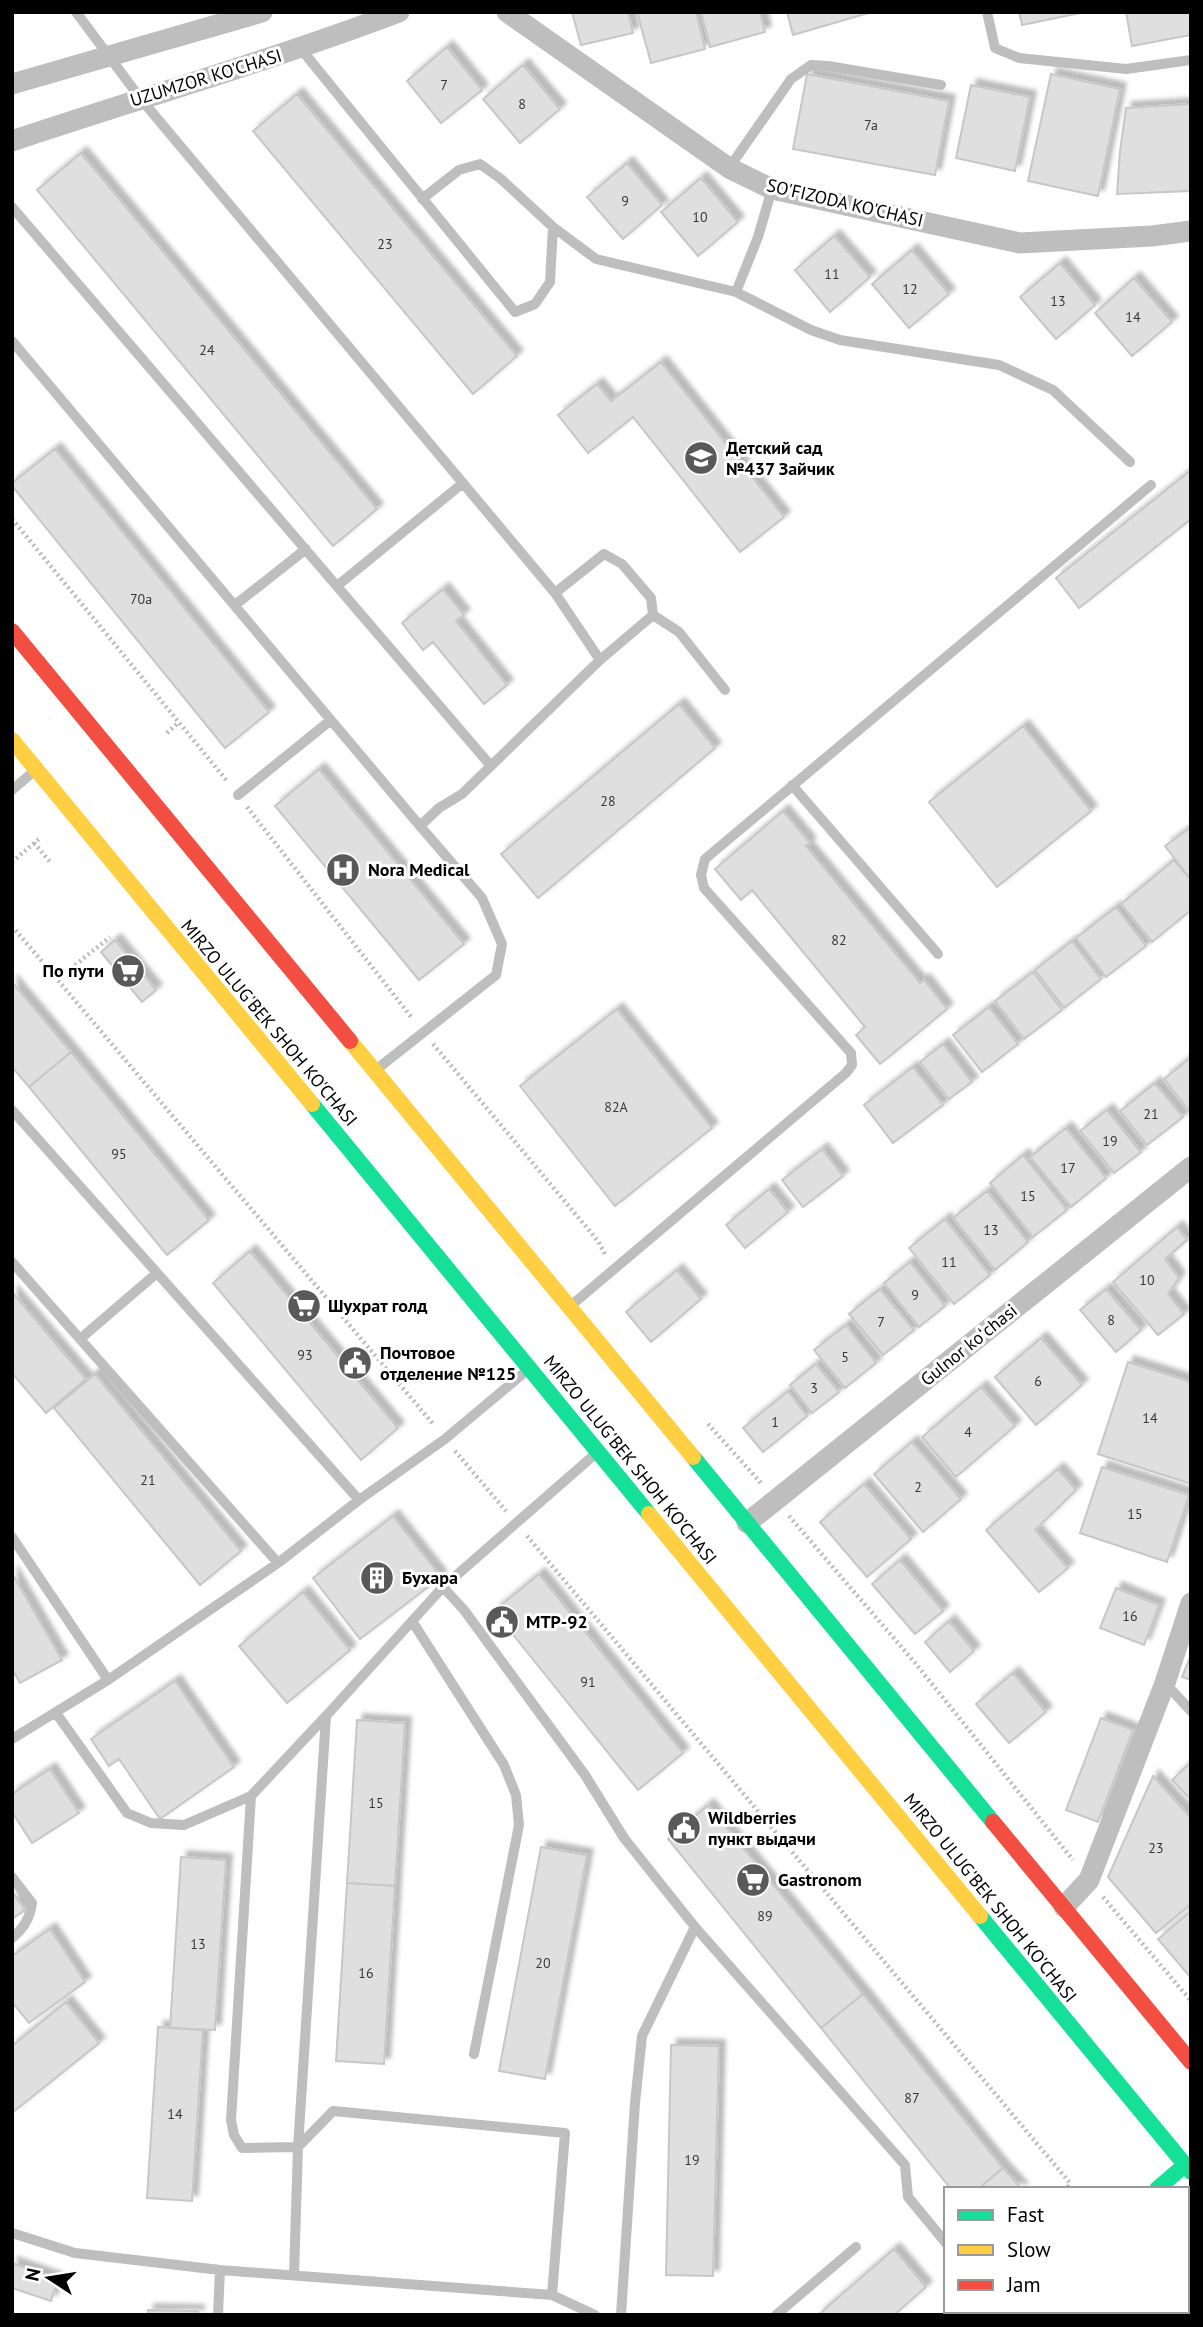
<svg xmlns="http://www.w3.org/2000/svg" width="1203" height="2327" font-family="'PT Sans',sans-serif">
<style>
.building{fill:#dfdfdf;stroke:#c7c7c7;stroke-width:2;filter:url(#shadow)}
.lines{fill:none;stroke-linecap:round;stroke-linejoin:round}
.path{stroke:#b9b9b9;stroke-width:4.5;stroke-dasharray:2 3.5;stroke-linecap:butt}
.lane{stroke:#bebebe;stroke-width:10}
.street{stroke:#bebebe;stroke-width:21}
.fast{stroke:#16e098;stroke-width:16}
.slow{stroke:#ffcf43;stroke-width:16}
.jam{stroke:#f24e42;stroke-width:16}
.labels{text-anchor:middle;stroke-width:6;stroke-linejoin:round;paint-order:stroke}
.number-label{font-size:14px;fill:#383838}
.street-label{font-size:18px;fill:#000;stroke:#fff}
.poi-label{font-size:18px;font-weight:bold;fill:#000;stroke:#fff;text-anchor:start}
</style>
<defs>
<filter id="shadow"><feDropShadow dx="6" dy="-6" stdDeviation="2" flood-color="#0004"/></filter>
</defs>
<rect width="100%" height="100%" fill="#fff"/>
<path class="building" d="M572,12H628L633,33L581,45Z
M637,12H696L705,49L651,63Z
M701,12H760L765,32L710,47Z
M787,12H872L793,35Z
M1019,12H1085L1022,25Z
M1126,12H1191V35L1132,46Z
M447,47L482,90L441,123L407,81Z
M523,65L560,109L520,143L483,99Z
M807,74L949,101L935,175L793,149Z
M1051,74L1120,89L1098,196L1028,181Z
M971,85L1030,97L1015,171L956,158Z
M297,94L517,356L473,394L253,131Z
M1191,104V191L1117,194L1120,151L1126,108Z
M81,153L377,509L333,546L37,190Z
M627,163L662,205L623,239L587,197Z
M701,178L738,222L698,256L661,212Z
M834,236L870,277L830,312L795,270Z
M912,250L949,294L909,328L872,284Z
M1060,263L1095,305L1056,339L1020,297Z
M1134,278L1172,322L1132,356L1095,313Z
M661,362L784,517L740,552L633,417L588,453L558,415L597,384L611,401Z
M55,449L269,712L225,748L12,486V483Z
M1191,470V519L1079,608L1056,578Z
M443,589L464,615L456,621L507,685L484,704L433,642L423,650L402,623Z
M679,704L715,748L538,898L501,854Z
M1023,726L1091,811L997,887L929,802Z
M319,769L464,944L419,980L275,806Z
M783,811L810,843L806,846L920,983L924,980L947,1009L880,1064L856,1035L865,1027L752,890L741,900L715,869Z
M1191,827V880L1165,846Z
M1174,860L1191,880V910L1152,942L1121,904Z
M1116,907L1146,946L1106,977L1076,938Z
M115,940L156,990L142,1002L101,952Z
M1072,941L1101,979L1064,1008L1035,970Z
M1033,972L1062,1010L1024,1039L995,1001Z
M12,982L71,1052L29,1087L12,1067Z
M989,1007L1018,1044L982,1072L953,1035Z
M617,1009L712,1128L615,1206L520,1086Z
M943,1044L972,1082L949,1099L920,1062Z
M71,1052L209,1220L167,1255L29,1087Z
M1191,1057V1112H1190L1164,1079Z
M913,1067L943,1105L893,1143L864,1105Z
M1155,1083L1183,1117L1147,1145L1120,1111Z
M1107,1110L1141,1152L1114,1173L1080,1131Z
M1066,1128L1106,1178L1071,1207L1030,1157Z
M822,1149L843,1176L803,1207L782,1180Z
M1023,1155L1067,1210L1033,1237L990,1183Z
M769,1189L788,1212L745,1248L726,1225Z
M987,1191L1028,1242L995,1270L953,1218Z
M945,1219L990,1275L954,1304L909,1248Z
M1177,1227L1187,1240L1165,1259L1179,1278L1168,1294L1184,1314L1158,1335L1113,1282Z
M250,1251L398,1428L361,1460L213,1283Z
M910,1262L945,1306L919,1327L884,1283Z
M677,1270L701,1299L651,1342L626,1312Z
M880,1289L914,1330L883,1355L849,1314Z
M1106,1289L1141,1330L1116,1352L1080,1310Z
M12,1292L86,1379L46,1413L12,1373Z
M846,1325L876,1363L845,1388L814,1350Z
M1041,1338L1082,1385L1036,1425L995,1377Z
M1128,1362L1191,1382V1484L1098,1454Z
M816,1364L839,1392L812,1413L790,1385Z
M95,1374L241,1551L200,1585L54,1408Z
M981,1387L1015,1426L956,1477L922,1437Z
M788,1391L807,1416L763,1452L743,1428Z
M912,1442L961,1499L923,1532L874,1474Z
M1102,1467L1189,1495L1167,1562L1080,1533Z
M1058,1469L1076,1490L1035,1530L1068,1568L1039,1592L986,1530Z
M864,1484L911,1539L867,1577L820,1522Z
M393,1516L441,1577L360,1639L313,1578Z
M900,1560L943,1611L915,1634L872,1584Z
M12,1573L62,1660L20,1683L12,1669Z
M539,1574L683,1753L638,1790L494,1611Z
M1116,1588L1159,1605L1144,1645L1100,1628Z
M303,1592L350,1650L287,1703L239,1646Z
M949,1621L974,1651L950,1672L925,1642Z
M1191,1655V1680L1182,1677Z
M1013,1673L1046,1712L1009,1743L976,1704Z
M175,1681L234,1767L160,1819L119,1759L109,1766L91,1739Z
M1101,1718L1133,1730L1098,1822L1066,1810Z
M357,1720L405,1723L395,1886L347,1883Z
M1191,1762V1800L1172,1780Z
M50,1769L79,1813L32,1843L12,1812V1794Z
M1153,1776L1191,1818V1904L1156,1933L1108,1877Z
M708,1805L863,1994L821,2028L668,1839Z
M541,1847L587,1855L545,2079L499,2071Z
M181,1857L226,1860L215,2030L170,2028Z
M347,1883L395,1886L384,2064L336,2061Z
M12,1891L25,1910L12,1919Z
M1191,1911V1978L1158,1939Z
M50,1929L85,1982L29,2023L12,2002V1956Z
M863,1994L1003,2168L978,2189H951L821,2028Z
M66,2002L99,2043L12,2113V2046Z
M158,2027L203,2030L192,2201L147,2198Z
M671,2045L719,2046L713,2276L666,2275Z
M1003,2168L1022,2189H978Z
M894,2249L926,2287L894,2315H818Z
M12,2263L58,2279L51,2301L12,2288Z
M148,2310L198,2311V2315H148Z"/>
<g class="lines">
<path class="path" d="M12,519L227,781
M167,733L179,722
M247,807L412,1018
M34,843L51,863
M12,862L39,839
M12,926L434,1425
M58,979L110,937
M433,1044L598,1241L605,1254
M708,1424L761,1483
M455,1451L506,1511
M789,1516L916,1664L1073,1860
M527,1536L1070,2183L1067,2189
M1103,1897L1191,2001
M949,2315L953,2311
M1168,2315L1172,2311L1175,2315"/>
<path class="lane" d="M987,12L995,48L1019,58L1126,69L1191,60
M301,49L515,312L535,304L550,282L553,227
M729,168L791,79L811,65L828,66L941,85
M772,189L758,237L736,292L811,330L840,340L999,365L1053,390L1130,462
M422,199L459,170L480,164L501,179L553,227L596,259L736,292
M12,207L491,766
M12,341L420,826L439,808L462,794L600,660L555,593L140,98L76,12
M337,586L463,483
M555,593L604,554L622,564L651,598L653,615L600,660
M235,605L306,549
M653,615L679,632L725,690
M792,785L938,954
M12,790L32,773
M238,795L331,720
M377,1069L496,975L502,944L482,898L420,826
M12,1110L359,1500
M12,1262L278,1563
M574,1303L846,1073L852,1065L851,1053L704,888L701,875L705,859L1151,485
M80,1339L157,1273
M12,1537L108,1680
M443,1587L593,1456
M412,1621L504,1765L516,1795L519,1825L474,2054
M1165,1683L1191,1711
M56,1713L127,1813L151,1823L184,1825L251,1796
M326,1716L251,1796L231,2120L234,2135L242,2148L298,2147L333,2111L565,2133L552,2295
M12,1739L108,1680L278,1563L359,1500L445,1439L525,1372
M12,1877L32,1903C30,1918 24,1928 12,1938
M12,2233L75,2253L220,2270L552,2295L595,2315
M294,2275L298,2147L326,1716L443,1587L464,1610L585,1775L624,1838L695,1927L905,2165L908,2197L946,2243
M218,2315L220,2270
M621,2315L635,2103L642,2036L695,1927
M776,2315L856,2247"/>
<path class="street" d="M507,12L729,168L772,189L1020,243L1152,236L1191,231
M12,84L262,12
M12,141C141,98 272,60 399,12
M747,1523L1191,1167
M1064,1907L1089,1880L1165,1683L1191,1603"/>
<path class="fast" d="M312,1104L649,1514
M693,1457L993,1822
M980,1916L1191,2172
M1157,2189L1185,2165
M1007,2315L1011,2311"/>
<path class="slow" d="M12,740L312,1104
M350,1041L693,1457
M649,1514L980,1916
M1187,2223L1191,2220"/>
<path class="jam" d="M12,631L350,1041
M993,1822L1191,2062
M1078,2315L1082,2311"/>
</g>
<defs>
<g id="school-disc" transform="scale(1.75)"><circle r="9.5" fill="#595959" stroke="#fff"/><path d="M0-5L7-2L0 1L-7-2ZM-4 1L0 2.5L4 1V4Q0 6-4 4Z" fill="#fff"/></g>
<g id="hospital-disc" transform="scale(1.75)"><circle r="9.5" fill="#595959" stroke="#fff"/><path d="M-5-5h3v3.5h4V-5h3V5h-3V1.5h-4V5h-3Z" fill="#fff"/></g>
<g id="supermarket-disc" transform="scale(1.75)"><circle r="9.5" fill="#595959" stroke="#fff"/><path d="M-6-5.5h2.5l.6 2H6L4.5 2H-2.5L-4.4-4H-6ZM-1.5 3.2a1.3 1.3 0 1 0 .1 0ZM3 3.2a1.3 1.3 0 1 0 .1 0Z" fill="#fff"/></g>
<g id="civic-disc" transform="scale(1.75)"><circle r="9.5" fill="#595959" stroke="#fff"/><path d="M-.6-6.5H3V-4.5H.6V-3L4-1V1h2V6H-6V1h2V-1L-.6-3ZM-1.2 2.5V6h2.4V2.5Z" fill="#fff"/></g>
<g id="building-disc" transform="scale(1.75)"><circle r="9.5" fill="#595959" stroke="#fff"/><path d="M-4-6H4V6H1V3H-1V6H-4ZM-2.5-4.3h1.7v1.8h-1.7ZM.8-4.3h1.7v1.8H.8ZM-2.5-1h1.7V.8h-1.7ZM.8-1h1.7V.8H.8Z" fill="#fff"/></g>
</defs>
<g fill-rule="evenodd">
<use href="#school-disc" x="701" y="458"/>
<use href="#hospital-disc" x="343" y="870"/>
<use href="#supermarket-disc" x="128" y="971"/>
<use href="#supermarket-disc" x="304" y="1306"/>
<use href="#civic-disc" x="355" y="1363"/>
<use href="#building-disc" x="377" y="1578"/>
<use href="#civic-disc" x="502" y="1622"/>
<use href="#civic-disc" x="684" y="1828"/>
<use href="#supermarket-disc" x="753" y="1880"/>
</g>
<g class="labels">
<g class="number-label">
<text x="444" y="90">7</text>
<text x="522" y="109">8</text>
<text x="871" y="130">7a</text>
<text x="625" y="206">9</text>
<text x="700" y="222">10</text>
<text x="385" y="249">23</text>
<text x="832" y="279">11</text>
<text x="910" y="294">12</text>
<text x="1058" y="306">13</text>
<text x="1133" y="322">14</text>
<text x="207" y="355">24</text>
<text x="141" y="604">70а</text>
<text x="608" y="806">28</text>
<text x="839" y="945">82</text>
<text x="616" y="1112">82А</text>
<text x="1151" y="1119">21</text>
<text x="1110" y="1146">19</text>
<text x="119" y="1159">95</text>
<text x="1068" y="1173">17</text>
<text x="1028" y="1201">15</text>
<text x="991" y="1235">13</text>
<text x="949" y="1267">11</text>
<text x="1147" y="1285">10</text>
<text x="915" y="1300">9</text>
<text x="1111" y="1325">8</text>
<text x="881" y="1327">7</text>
<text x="305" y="1360">93</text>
<text x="845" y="1362">5</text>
<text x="1038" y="1386">6</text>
<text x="814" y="1393">3</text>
<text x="1150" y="1423">14</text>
<text x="775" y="1427">1</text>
<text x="968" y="1437">4</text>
<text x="148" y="1485">21</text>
<text x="918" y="1492">2</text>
<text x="1135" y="1519">15</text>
<text x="1130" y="1621">16</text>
<text x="588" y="1687">91</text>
<text x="376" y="1808">15</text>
<text x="1156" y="1853">23</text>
<text x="765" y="1921">89</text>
<text x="198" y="1949">13</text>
<text x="543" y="1968">20</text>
<text x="366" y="1978">16</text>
<text x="912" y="2103">87</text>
<text x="175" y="2119">14</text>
<text x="692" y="2165">19</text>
</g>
<g class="street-label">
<text transform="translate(206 78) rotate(-17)" y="6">UZUMZOR KO'CHASI</text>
<text transform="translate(845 203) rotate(13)" y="6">SO'FIZODA KO'CHASI</text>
<text transform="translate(269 1023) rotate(50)" y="6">MIRZO ULUG'BEK SHOH KO'CHASI</text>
<text transform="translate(969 1345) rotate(-39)" y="6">Gulnor koʻchasi</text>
<text transform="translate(630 1460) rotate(51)" y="6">MIRZO ULUG'BEK SHOH KO'CHASI</text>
<text transform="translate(990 1898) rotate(51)" y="6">MIRZO ULUG'BEK SHOH KO'CHASI</text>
</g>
<g class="poi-label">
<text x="726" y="454">Детский сад<tspan x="726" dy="21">№437 Зайчик</tspan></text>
<text x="368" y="876">Nora Medical</text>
<text x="104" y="977" text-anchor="end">По пути</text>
<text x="328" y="1312">Шухрат голд</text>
<text x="380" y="1359">Почтовое<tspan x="380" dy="21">отделение №125</tspan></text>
<text x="402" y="1584">Бухара</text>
<text x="526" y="1628">MTP-92</text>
<text x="708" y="1824">Wildberries<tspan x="708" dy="21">пункт выдачи</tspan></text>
<text x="778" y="1886">Gastronom</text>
</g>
</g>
<rect width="1203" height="2327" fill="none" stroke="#000000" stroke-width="28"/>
<rect x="944" y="2187" width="245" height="126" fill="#ffffff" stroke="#999999" stroke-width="2"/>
<rect x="958" y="2210" width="35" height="10" fill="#16e098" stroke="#999999" stroke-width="2"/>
<text x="1007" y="2222" font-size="21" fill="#000000">Fast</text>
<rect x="958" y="2245" width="35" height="10" fill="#ffcf43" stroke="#999999" stroke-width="2"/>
<text x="1007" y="2257" font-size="21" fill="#000000">Slow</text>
<rect x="958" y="2280" width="35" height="10" fill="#f24e42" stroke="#999999" stroke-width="2"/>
<text x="1007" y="2292" font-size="21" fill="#000000">Jam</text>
<g transform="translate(49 2278) rotate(282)" stroke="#ffffff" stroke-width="5" paint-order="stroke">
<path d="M0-5L12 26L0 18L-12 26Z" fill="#000000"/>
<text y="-10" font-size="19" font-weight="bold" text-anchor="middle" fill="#000000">N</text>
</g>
</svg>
